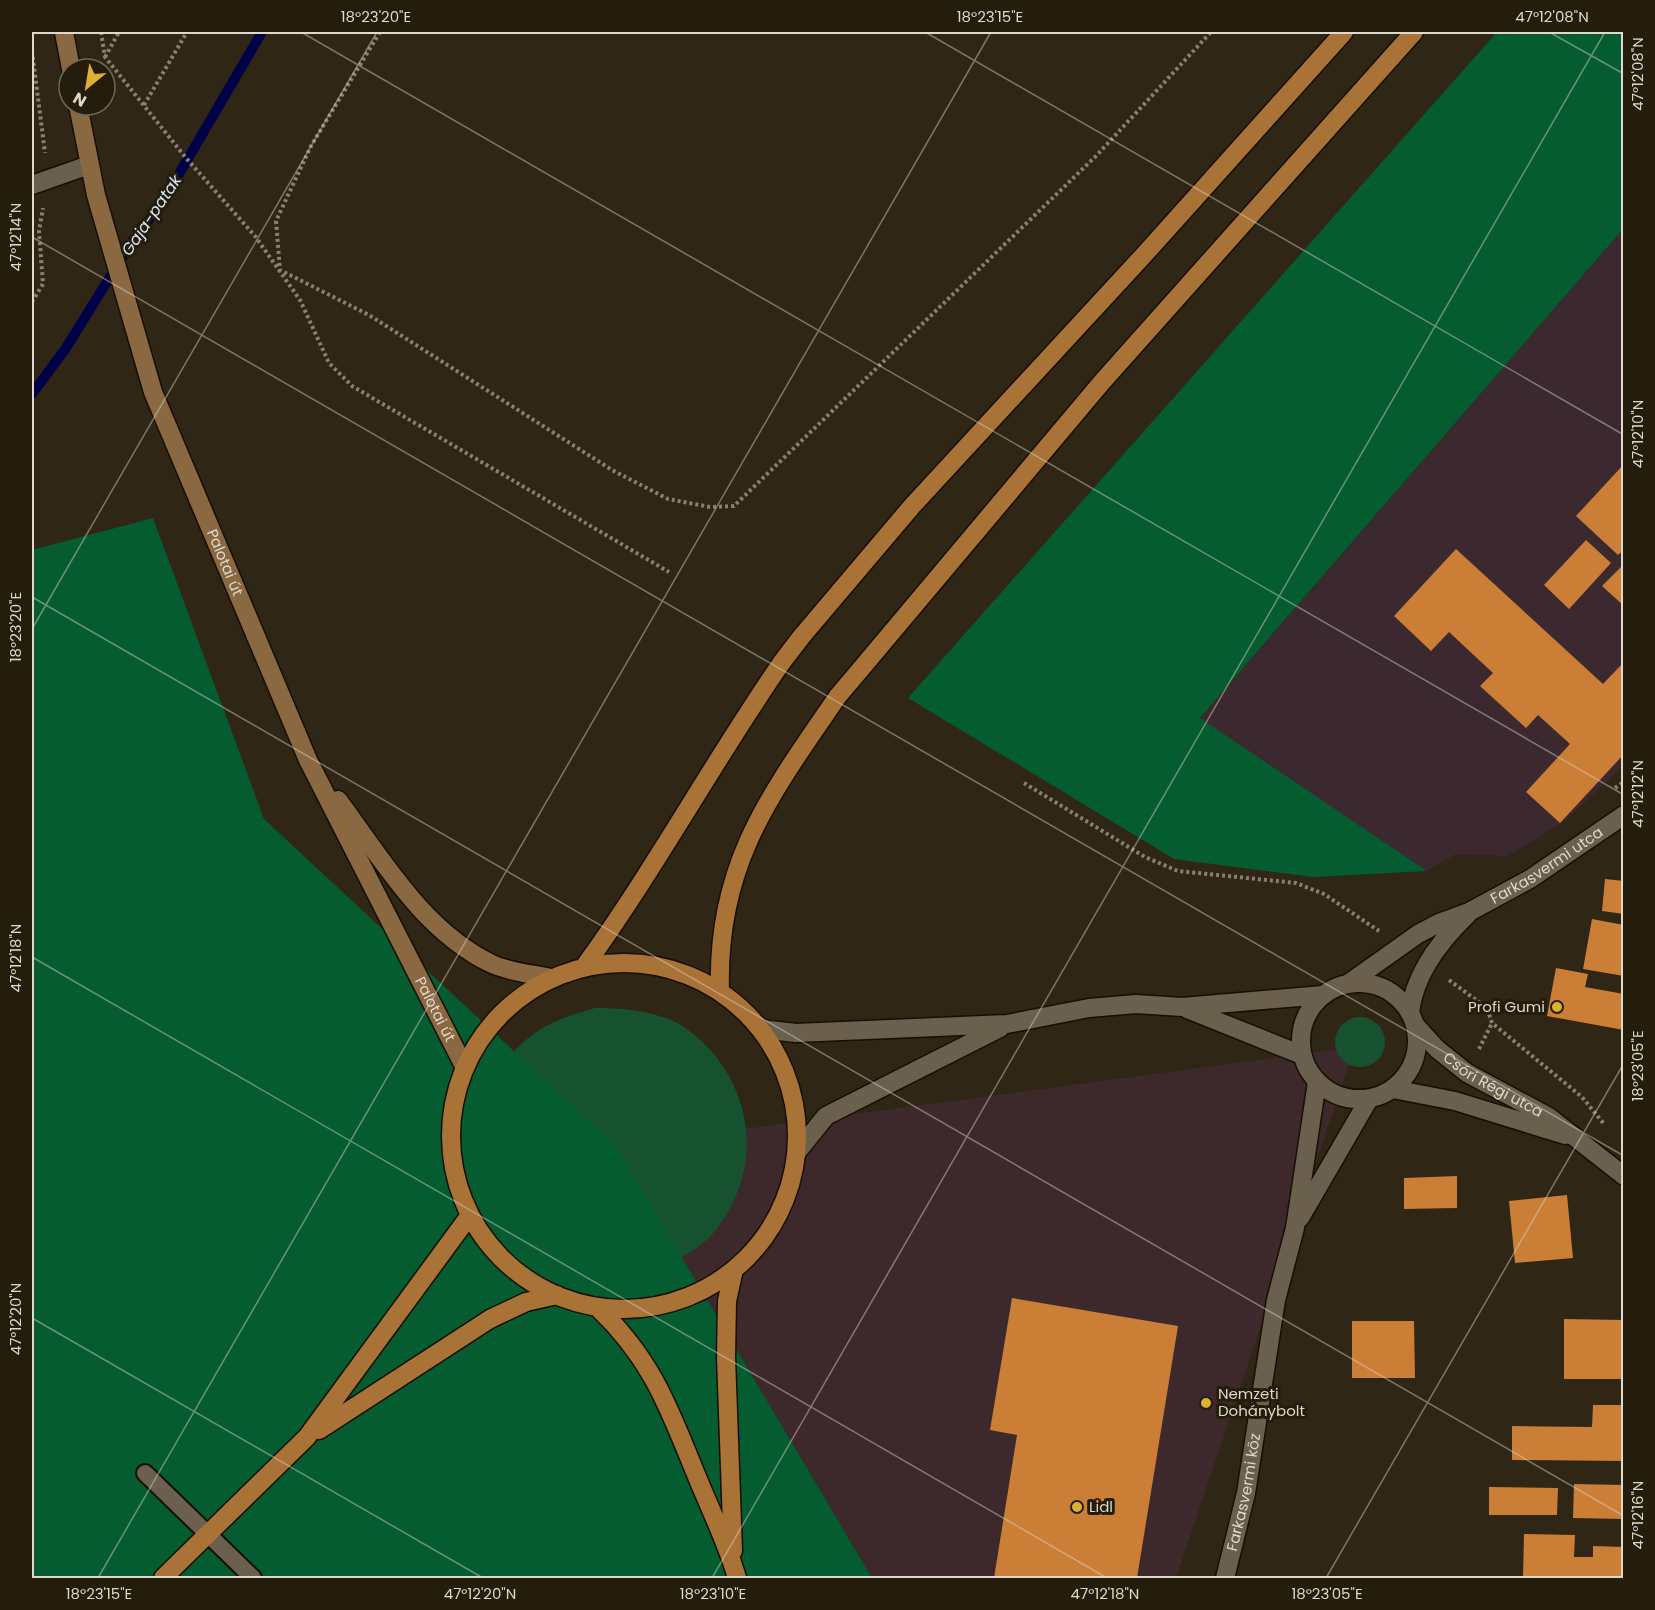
<svg xmlns="http://www.w3.org/2000/svg" width="1655" height="1610" font-family="Poppins,sans-serif">
<style>
.commercial{fill:#3d292b}
.education{fill:#3c2930}
.green{fill:#175230}
.forest{fill:#055c31}
.lines{fill:none;stroke-linecap:round;stroke-linejoin:round}
.stream{stroke:#000048;stroke-width:10}
.building{fill:#cb7e35}
.service-casing{stroke:#170f01;stroke-width:20}
.minor-casing{stroke:#170f01;stroke-width:21}
.tertiary-casing{stroke:#170f01;stroke-width:21}
.secondary-casing{stroke:#170f01;stroke-width:21}
.primary-casing{stroke:#170f01;stroke-width:21}
.path{stroke:#888072;stroke-width:4;stroke-dasharray:3 3;stroke-linecap:butt}
.service{stroke:#6a604d;stroke-width:16}
.minor{stroke:#6a604d;stroke-width:18}
.tertiary{stroke:#6a604d;stroke-width:18}
.secondary{stroke:#8a6942;stroke-width:18}
.primary{stroke:#a97236;stroke-width:18}
.primary-bridge-casing{stroke:#170f01;stroke-width:21;stroke-linecap:butt}
.primary-bridge{stroke:#a97236;stroke-width:18}
.ticks{fill:none;stroke:#ded8cd;stroke-width:1.5;stroke-opacity:0.45}
.poi-dot{fill:#deb133;stroke:#251d0b;stroke-width:2}
.labels{text-anchor:middle;stroke-width:6;stroke-linejoin:round;paint-order:stroke}
.street-label{font-size:15px;fill:#ded8cd;stroke:#251d0b}
.poi-label{font-size:15px;fill:#ded8cd;stroke:#251d0b;text-anchor:start}
.water-label{font-size:16px;font-style:italic;fill:#d7e3f8;stroke:#251d0b}
.neatline{fill:none;stroke:#ded8cd;stroke-width:2}
.ticks-label{font-size:15px;text-anchor:middle;fill:#ded8cd}
</style>
<rect width="100%" height="100%" fill="#2f2615"/>
<path class="commercial" d="M1355,1047L1176,1578H872L616,1146Z"/>
<path class="education" d="M1623,229V766L1566,820L1508,856L1456,854L1427,871L1200,719Z"/>
<path class="green" d="M595,1008C622,1008 645,1010 671,1020C688,1027 706,1044 717,1058C756,1109 757,1175 718,1227C702,1250 675,1261 650,1273L496,1072C529,1032 545,1022 595,1008Z
M1335 1042a25 25 0 1 1 50 0a25 25 0 1 1-50 0Z"/>
<path class="forest" d="M1497,32H1623V229L1200,718L1427,871L1313,877L1174,859L908,698Z
M153,518L264,819L616,1146L872,1578H32V550Z"/>
<g class="lines">
<path class="stream" d="M32,394L66,348L131,243L162,203L262,32"/>
</g>
<path class="building" d="M1624,464V550L1618,555L1576,516Z
M1586,540L1611,563L1569,609L1544,585Z
M1456,549L1603,684L1624,662V754L1560,823L1526,792L1570,744L1538,715L1526,728L1480,686L1493,673L1449,632L1431,651L1394,616Z
M1624,564V606L1602,586Z
M1605,879L1624,881V914L1602,911Z
M1592,919L1624,925V976L1583,969Z
M1556,968L1588,974L1585,987L1624,994V1030L1547,1016Z
M1457,1176V1208L1404,1209V1178Z
M1567,1195L1573,1258L1515,1263L1509,1201Z
M1012,1298L1178,1326L1137,1578H994L1017,1435L990,1430Z
M1564,1319L1624,1320V1379H1564Z
M1352,1321H1414L1415,1378H1352Z
M1593,1405H1624V1461L1512,1460V1426L1592,1427Z
M1574,1484L1624,1485V1519L1573,1518Z
M1489,1487L1558,1488L1557,1515H1489Z
M1524,1534L1575,1535L1574,1557H1593V1546L1624,1547V1578H1523Z"/>
<g class="lines">
<g class="service-casing">
<path id="service" d="M145,1473L253,1578"/>
</g>
<g class="minor-casing">
<g id="minor">
<path d="M32,185L89,165"/>
<path id="s1" d="M1416,1026L1437,1049L1467,1073L1549,1117L1624,1176"/>
<path d="M1393,1089L1455,1101L1565,1135"/>
<path d="M1300,1218L1369,1099"/>
<path id="s2" d="M1225,1578L1246,1493L1276,1300L1295,1228L1317,1082"/>
</g>
</g>
<g class="tertiary-casing">
<g id="tertiary">
<path id="s3" d="M1349,983L1418,934L1439,923L1469,912L1530,879L1624,815"/>
<circle cx="1359" cy="1041" r="58"/>
<path d="M1187,1009L1302,1055"/>
<path d="M1410,1013C1414,975 1441,940 1467,915"/>
<path d="M761,1029L796,1033L1007,1024L1089,1008L1136,1004L1182,1007L1323,995"/>
<path d="M797,1152L826,1116L1000,1028"/>
</g>
</g>
<g class="secondary-casing">
<g id="secondary">
<path d="M64,32L71,69"/>
<path id="s4" d="M78,105L96,195L153,392L308,760L464,1066"/>
<path d="M338,800C382,859 423,931 492,964C509,972 532,974 551,978"/>
</g>
</g>
<g class="primary-casing">
<path id="primary" d="M802,636L913,505L1143,256L1344,32
M860,670L1102,382L1414,32
M451 1136a173 173 0 1 1 346 0a173 173 0 1 1-346 0Z
M584,967C655,869 713,762 782,662
M720,991C716,865 770,795 838,696
M597,1307C655,1362 670,1412 700,1484C713,1515 728,1546 737,1578
M319,1430L490,1319L526,1302L557,1295
M733,1551L726,1357L727,1301L733,1274
M163,1578L307,1437L470,1215"/>
</g>
<path class="path" d="M101,32L105,57L186,158L255,236L300,300L329,363L352,386L669,572
M380,32L311,146L276,221L280,270L369,315L612,470L668,499L710,507L734,506L1097,155L1211,32
M32,51L45,153
M105,57L119,32
M144,105L187,32
M32,302L43,284L39,231L43,208
M1024,783L1145,857L1178,871L1296,883L1324,894L1379,931
M1615,788L1624,782
M1449,980L1487,1008L1492,1023L1582,1097L1604,1124
M1479,1049L1492,1023"/>
<use href="#service" class="service"/>
<use href="#minor" class="minor"/>
<use href="#tertiary" class="tertiary"/>
<use href="#secondary" class="secondary"/>
<use href="#primary" class="primary"/>
<g class="primary-bridge-casing">
<path id="primary-bridge" d="M782,662L802,636
M838,696L860,670"/>
</g>
<use href="#primary-bridge" class="primary-bridge"/>
</g>
<path class="ticks" d="M301,32L1624,795M925,32L1624,435M1549,32L1624,74M32,237L1624,1156M32,597L1624,1516M32,629L377,32M32,957L1107,1578M32,1318L483,1578M98,1578L991,32M712,1578L1605,32M1326,1578L1624,1063"/>
<g class="poi-dot">
<circle cx="1557" cy="1007" r="6"/>
<circle cx="1206" cy="1403" r="6"/>
<circle cx="1077" cy="1507" r="6"/>
</g>
<g class="labels">
<g class="street-label">
<text dy="5" stroke="none"><textPath href="#s4" startOffset="482">Palotai út</textPath></text>
<text dy="5" stroke="none"><textPath href="#s3" startOffset="231">Farkasvermi utca</textPath></text>
<text dy="5" stroke="none"><textPath href="#s4" startOffset="976">Palotai út</textPath></text>
<text dy="5" stroke="none"><textPath href="#s1" startOffset="98">Csóri Régi utca</textPath></text>
<text dy="5" stroke="none"><textPath href="#s2" startOffset="88">Farkasvermi köz</textPath></text>
</g>
<g class="poi-label">
<text x="1545" y="1012" text-anchor="end">Profi Gumi</text>
<text x="1218" y="1399">Nemzeti<tspan x="1218" dy="17">Dohánybolt</tspan></text>
<text x="1089" y="1512">Lidl</text>
</g>
<g class="water-label">
<text transform="translate(151 215) rotate(-56)" y="6">Gaja-patak</text>
</g>
</g>
<rect width="1655" height="1610" fill="none" stroke="#251d0b" stroke-width="66"/>
<g transform="translate(87 87) rotate(210)"><circle r="28" fill="#251d0b" stroke="#6f6859" stroke-width="1.5"/>
<path d="M0-4.5L10 22L0 15L-10 22Z" fill="#deb133"/>
<text y="-9" font-size="16" font-weight="bold" text-anchor="middle" fill="#ded8cd">N</text>
</g>
<rect x="33" y="33" width="1589" height="1544" class="neatline"/>
<g class="ticks-label">
<text x="376" y="22">18°23'20"E</text>
<text x="990" y="22">18°23'15"E</text>
<text x="1552" y="22">47°12'08"N</text>
<text transform="translate(1638 74) rotate(-90)" y="5">47°12'08"N</text>
<text transform="translate(16 237) rotate(-90)" y="5">47°12'14"N</text>
<text transform="translate(1638 434) rotate(-90)" y="5">47°12'10"N</text>
<text transform="translate(16 627) rotate(-90)" y="5">18°23'20"E</text>
<text transform="translate(1638 794) rotate(-90)" y="5">47°12'12"N</text>
<text transform="translate(16 958) rotate(-90)" y="5">47°12'18"N</text>
<text transform="translate(1638 1066) rotate(-90)" y="5">18°23'05"E</text>
<text transform="translate(16 1319) rotate(-90)" y="5">47°12'20"N</text>
<text transform="translate(1638 1515) rotate(-90)" y="5">47°12'16"N</text>
<text x="99" y="1599">18°23'15"E</text>
<text x="480" y="1599">47°12'20"N</text>
<text x="713" y="1599">18°23'10"E</text>
<text x="1105" y="1599">47°12'18"N</text>
<text x="1327" y="1599">18°23'05"E</text>
</g>
</svg>
